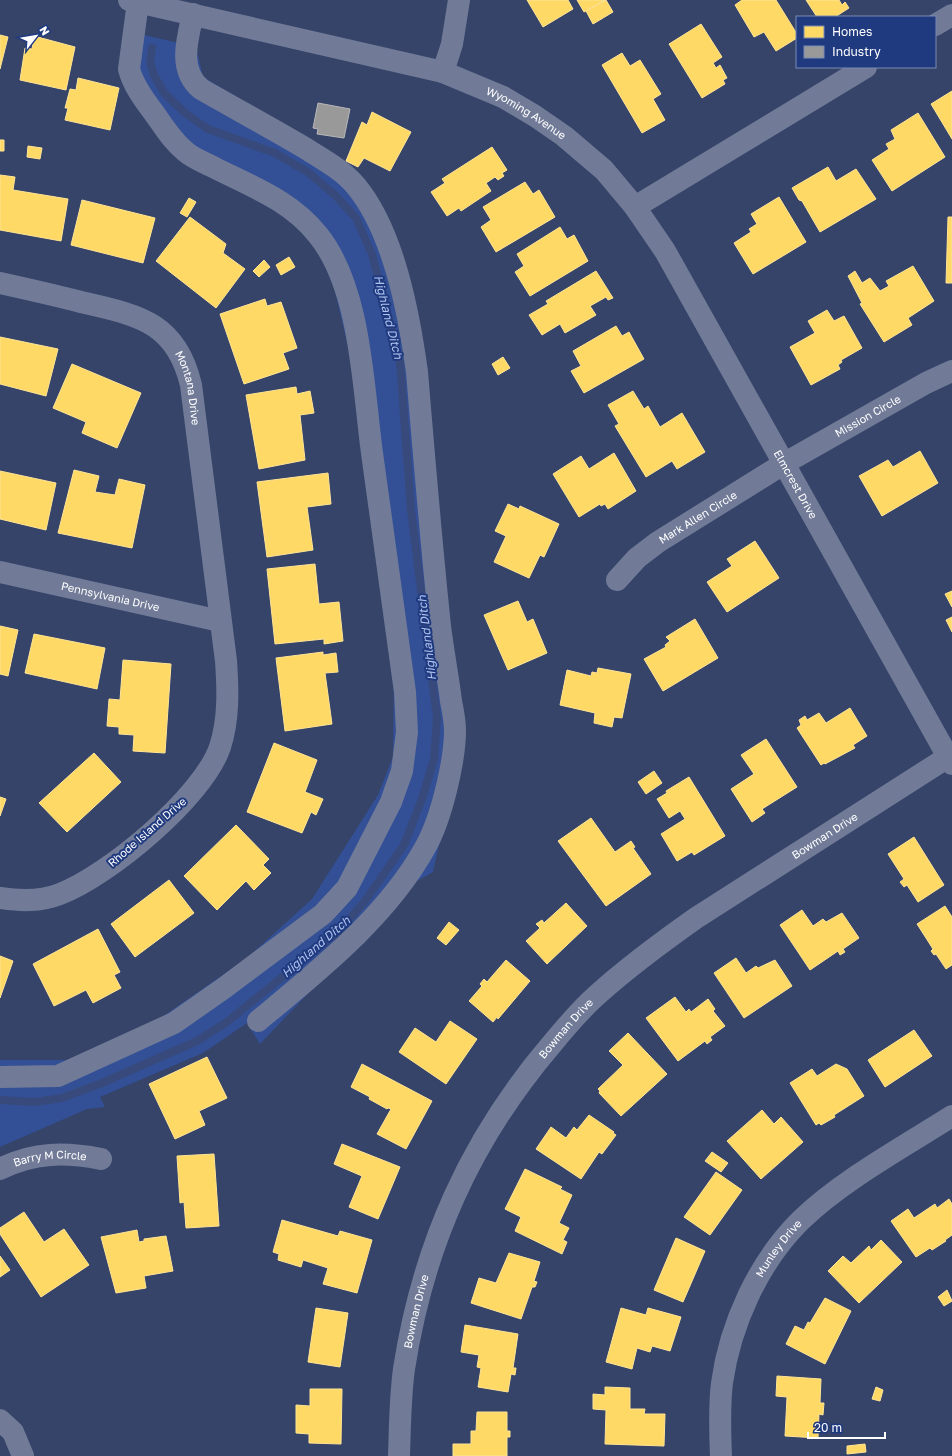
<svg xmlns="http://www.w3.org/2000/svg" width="952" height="1456" font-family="'Golos Text',sans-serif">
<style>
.green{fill:#335096}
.homes{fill:#ffd966;stroke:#ffe494}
.industry{fill:#999;stroke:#b8b8b8}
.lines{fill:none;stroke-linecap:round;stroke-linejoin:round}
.stream{stroke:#384a7c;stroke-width:8}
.minor{stroke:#717b98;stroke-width:22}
.labels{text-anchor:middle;stroke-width:4;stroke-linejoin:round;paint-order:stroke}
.street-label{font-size:11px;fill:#fff;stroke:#203a7f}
.water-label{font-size:12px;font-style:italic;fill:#b0c3ef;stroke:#203a7f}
</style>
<rect width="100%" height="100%" fill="#364469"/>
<path class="green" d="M127,31L196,47L203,77L352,166L386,224L420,341L457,763L433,872L412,884L260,1044L247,1023L203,1053L100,1097L105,1107L87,1109L0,1147V1060H69L152,1024L247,958L312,899L378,795L393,757L394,669L350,355L334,287L317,248L283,213L158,136Z"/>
<path class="homes" d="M527,0H568L573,9L543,27Z
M577,0H605L584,12Z
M606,0L613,12L593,24L586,11Z
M742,0H776L797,34V38L776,51L764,32L754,37L735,5Z
M806,0H839L842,5L845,2L849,8L835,17H817Z
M701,24L722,57L713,63L716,68L720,65L727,78L723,80L725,84L702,98L669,44Z
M0,35L8,37L0,69Z
M34,36L75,47L66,90L20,80L25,48L32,49Z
M622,53L630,66L640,60L661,94L653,99L665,120L642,133L602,65Z
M78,78L119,88L110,130L65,120L68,108H65L70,89L76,90Z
M952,91V139L931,104Z
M372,112L411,132L390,171L364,158L358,167L346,161L362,122L367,125Z
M918,113L945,157L892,191L872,160L889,149L886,144L895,139L891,130Z
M0,140H4V151H0Z
M28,146L42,148L40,159L27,157Z
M492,147L507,170L502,173L504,176L498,180L495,177L486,183L491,191L461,211L459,208L447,216L431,192L445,183L442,179Z
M828,167L836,181L856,169L876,199L820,232L802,201L799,200L792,188Z
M0,175L15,177L13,190L68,199L61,241L0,230Z
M525,182L533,194L539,190L555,217L496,252L481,227L491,220L483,207Z
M779,197L806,242L753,274L734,243L751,232L749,229L757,224L751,214Z
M189,198L196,202L187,217L180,213Z
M82,200L155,218L143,263L71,245Z
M190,217L226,244L223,253L245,269L216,308L156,261Z
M948,217H952V283H946Z
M560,227L567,239L574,235L588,261L530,296L515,272L524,266L517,254Z
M289,257L295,267L281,275L276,265Z
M264,260L270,267L259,277L253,271Z
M913,266L934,301L908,318L912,325L884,342L860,304L862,303L848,276L855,271L862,283L870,278L880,291L889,286L886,281Z
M596,271L613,298L608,300L606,297L590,306L596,315L565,333L560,324L542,335L529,315L548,304L546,301Z
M265,299L267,306L281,302L297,348L283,353L289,369L244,384L220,314Z
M827,310L834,321L844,316L862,348L841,360L842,362L838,365L840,369L811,385L790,347L815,333L808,321Z
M616,326L622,336L629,332L644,359L584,393L571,371L581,366L573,351Z
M0,337L58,349L46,396L0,384Z
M503,357L510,368L498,375L492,364Z
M72,364L141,393L117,448L82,433L86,422L53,408Z
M296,387L297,394L310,391L314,413L300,415L305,460L259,469L246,395Z
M633,391L644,409L648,406L660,427L682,413L705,452L677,469L672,461L646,477L615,426L619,424L608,405Z
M920,451L938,483L882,516L859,476L888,460L893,467Z
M614,453L636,491L608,509L605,504L601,506L600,504L579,517L553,474L581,456L589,469Z
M74,470L99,476L95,492L115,495L119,479L145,485L132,548L58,533Z
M0,471L56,483L46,530L0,519Z
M328,473L331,504L307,507L313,550L267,557L257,482Z
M508,504L519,509L520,506L559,524L544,557L540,555L529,578L494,562L506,536L495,531Z
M755,541L779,578L727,612L707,582L732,566L727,559Z
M315,564L319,604L339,602L343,641L324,644V639L275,644L267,569Z
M952,591V607L945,594Z
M518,601L527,622L533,619L547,653L508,670L484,615Z
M952,617V632L946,620Z
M695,619L718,658L663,691L644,659L666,647L665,645L670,641L666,637Z
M0,626L18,630L8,676L0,674Z
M34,634L105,648L97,689L25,673Z
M323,652V655L336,653L338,672L325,673L332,724L285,731L276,658Z
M123,660L171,664L165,753L133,751L134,735L119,734V727L107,726L109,699L120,700Z
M598,668L631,674L622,718L614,717L612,727L594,723L595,713L560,705L567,670L591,676L592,672L597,673Z
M850,708L867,736L853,745L855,748L825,764L824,763L821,765L797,728L801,725L799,720L805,716L807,720L819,713L826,723Z
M766,739L797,787L762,809L765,813L752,822L731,789L754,774L741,755Z
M274,743L317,760L305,792L323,799L316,815L311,812L302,833L247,812Z
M94,753L121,782L67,832L39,803Z
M654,771L662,783L646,794L638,782Z
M689,777L725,836L694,855L692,852L677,861L661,834L685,819L680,811L669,818L657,799L667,793L666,791Z
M0,797L6,799L0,816Z
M591,818L615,852L631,841L635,847L633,848L651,874L606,906L558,841Z
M236,825L269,859L263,865L271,873L254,890L246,881L217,910L184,876Z
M914,837L944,885L918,902L907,885L904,887L900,882L904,879L888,854Z
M169,880L194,913L135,957L111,924Z
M566,903L587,926L547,964L526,941L540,928L536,924L542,920L544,923Z
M945,906L952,917V965L946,969L936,954L934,955L931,951L933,949L917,924Z
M802,910L813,926L823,919L826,922L842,913L859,938L843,949L845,952L840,955L838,951L810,970L780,925Z
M449,922L459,930L446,945L437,938Z
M98,929L120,972L114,975L121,988L93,1003L86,990L54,1006L33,964Z
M0,956L13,961L0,998Z
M736,958L746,973L756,966L758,968L775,960L792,986L744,1018L714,973Z
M506,960L530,981L498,1019L497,1017L493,1022L469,1001L482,986L480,984L484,979L487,982Z
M675,997L686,1012L689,1009L691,1012L708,999L715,1009L713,1011L725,1026L710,1037L712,1040L707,1044L705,1041L678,1061L646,1018Z
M450,1021L477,1039L446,1084L399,1052L415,1028L436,1042Z
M914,1030L932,1056L885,1087L868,1060Z
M628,1033L667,1074L621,1116L599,1093L600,1091L598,1089L623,1065L609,1051Z
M207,1057L227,1098L199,1111L205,1125L175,1139L149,1084Z
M362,1064L432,1101L406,1149L377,1134L391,1109L388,1108L387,1109L369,1099L370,1097L351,1087Z
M836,1064L847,1069L864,1096L834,1115L835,1117L821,1125L819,1123L816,1125L790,1083L812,1069L817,1076Z
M762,1110L774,1124L781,1117L803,1142L761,1179L727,1141Z
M589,1115L614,1132L613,1133L616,1135L602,1154L599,1152L581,1179L536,1149L551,1127L566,1138L574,1127L577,1130Z
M342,1144L400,1167L378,1219L349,1207L362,1176L334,1164Z
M712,1152L728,1163L721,1172L705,1161Z
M214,1154L219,1226L186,1228L184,1202L180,1203L177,1156Z
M525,1169L562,1187L560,1189L572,1195L559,1223L569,1228L563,1240L567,1242L562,1254L515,1231L521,1217L505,1209Z
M716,1172L742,1190L710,1235L684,1217Z
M949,1199L952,1204V1235L945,1240L946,1241L932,1250L930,1248L916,1257L891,1221L908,1209L914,1218L935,1204L937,1208Z
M24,1212L44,1242L64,1229L89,1265L41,1297L0,1234V1228Z
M282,1220L338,1236L340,1231L372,1240L357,1293L323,1284L328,1268L303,1260L301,1267L278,1260L279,1254L273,1252Z
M137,1230L139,1242L144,1241V1239L166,1236L173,1271L144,1276L146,1288L116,1293L101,1237Z
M676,1238L705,1251L683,1302L654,1290Z
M881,1240L902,1262L859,1303L828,1271L843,1256L851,1263L869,1246L871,1250Z
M509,1253L540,1262L534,1281L537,1282L535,1287H532L521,1319L471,1303L479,1278L496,1283Z
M0,1256L10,1270L0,1277Z
M947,1290L952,1301L944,1306L938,1297Z
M825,1298L851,1311L825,1364L786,1344L795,1326L804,1330L808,1322L810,1323Z
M316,1308L348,1313L340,1367L308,1362Z
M621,1308L646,1315L648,1308L681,1317L670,1351L652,1346L650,1352L637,1348L632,1369L606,1362Z
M465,1325L518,1334L513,1368H516L515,1375L511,1374L508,1392L478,1387L481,1368L477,1367L479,1355L461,1352Z
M777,1376L821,1379L820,1403H824L823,1415L819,1414L818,1438L785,1436L787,1397L776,1396Z
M605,1387L630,1388V1409H645L644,1414H665L664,1446L605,1444L606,1410L593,1409V1394L605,1395Z
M876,1387L883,1390L880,1401L872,1399Z
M310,1389H342L341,1444L309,1443V1434L296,1433V1405L310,1406Z
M477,1412H507V1431H510V1437H507V1456H453V1444H471V1431H476Z
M865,1444L866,1452L847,1454V1446Z"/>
<path class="industry" d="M318,103L350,109L344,138L317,134L318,129L313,128Z"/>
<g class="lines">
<path class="stream" d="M0,1100L35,1102L62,1098L102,1083L197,1041L227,1022L339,931L365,901L404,845L422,799L434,759L437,718L411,510L400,362L372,254L356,218L336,196L309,173L275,153L208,129L185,113L164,93L154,75L150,62L152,48"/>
<g class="minor">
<path id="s1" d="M129,0L443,72L503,97L535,116L564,136L604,170L635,207L665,251L952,764"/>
<path d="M193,14C187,40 178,70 201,89C236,109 271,128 305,148C322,159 343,170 356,186C394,232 409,314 417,372C424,456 431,541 440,626C443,651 448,676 451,701C453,711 455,721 455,730C455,762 441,819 426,846C388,916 318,971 258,1021"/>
<path d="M935,25L952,15"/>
<path d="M443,72L452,44L459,0"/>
<path d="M635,207L866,67"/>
<path id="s2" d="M0,283C27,289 54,295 81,302C137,315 176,321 191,385L226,661C228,690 229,719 220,747C203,797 108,876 60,894C40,902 20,901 0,898"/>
<path id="s3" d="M0,572L220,621"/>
<path id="s4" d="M617,580L637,558L658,542L785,463L926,383L952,371"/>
<path d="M0,1077L58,1076L174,1023L224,988L323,914L347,888L391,802L402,771L407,732L405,692C394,612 383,532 372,453C363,387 361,288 318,235C291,201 253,187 215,168C206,163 194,159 186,152C173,142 164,127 154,113C144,100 133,85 129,69L138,2"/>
<path id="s5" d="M0,1169C34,1152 65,1152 101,1159"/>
<path d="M0,1420L13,1432L23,1456"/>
<path id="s6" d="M399,1456C400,1427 400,1398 404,1369C423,1246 470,1140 551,1045C565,1028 580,1010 597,995C628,967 662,942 696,918L948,757"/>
<path id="s7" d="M721,1456C720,1432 719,1407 722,1383C730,1325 758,1263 800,1221C841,1181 903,1147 952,1116"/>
</g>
</g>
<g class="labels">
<g class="street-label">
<text dy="4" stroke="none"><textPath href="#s1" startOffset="415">Wyoming Avenue</textPath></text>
<text dy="4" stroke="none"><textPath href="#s2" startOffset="234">Montana Drive</textPath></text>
<text dy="4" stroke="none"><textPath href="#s4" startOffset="301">Mission Circle</textPath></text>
<text dy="4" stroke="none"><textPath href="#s1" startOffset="881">Elmcrest Drive</textPath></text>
<text dy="4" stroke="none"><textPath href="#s4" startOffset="103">Mark Allen Circle</textPath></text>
<text dy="4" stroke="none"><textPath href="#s3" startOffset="113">Pennsylvania Drive</textPath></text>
<text transform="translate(147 832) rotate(-41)" y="4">Rhode Island Drive</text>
<text dy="4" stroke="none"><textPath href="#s6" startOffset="794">Bowman Drive</textPath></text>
<text dy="4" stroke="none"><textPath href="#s6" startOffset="470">Bowman Drive</textPath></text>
<text dy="4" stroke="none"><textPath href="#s5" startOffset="52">Barry M Circle</textPath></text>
<text dy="4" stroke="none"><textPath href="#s7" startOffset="221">Munley Drive</textPath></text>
<text dy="4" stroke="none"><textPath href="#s6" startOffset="146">Bowman Drive</textPath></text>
</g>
<g class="water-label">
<text transform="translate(388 317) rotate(76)" y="4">Highland Ditch</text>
<text transform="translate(427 638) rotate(-97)" y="4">Highland Ditch</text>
<text transform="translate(316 947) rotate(-41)" y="4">Highland Ditch</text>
</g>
</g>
<rect x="796" y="16" width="140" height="52" fill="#203a7f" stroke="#7989b2"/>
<rect x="804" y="26" width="20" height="12" fill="#ffd966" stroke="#7989b2"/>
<text x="832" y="36" font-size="12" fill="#ffffff">Homes</text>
<rect x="804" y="46" width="20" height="12" fill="#999999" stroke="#7989b2"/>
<text x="832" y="56" font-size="12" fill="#ffffff">Industry</text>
<g transform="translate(36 36) rotate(59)" stroke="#203a7f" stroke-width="3" paint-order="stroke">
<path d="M0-3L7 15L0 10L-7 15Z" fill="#ffffff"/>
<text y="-6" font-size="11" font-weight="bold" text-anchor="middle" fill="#ffffff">N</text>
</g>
<path d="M808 1432v6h77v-6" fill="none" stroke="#ffffff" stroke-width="2"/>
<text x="814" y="1432" font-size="12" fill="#ffffff" stroke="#203a7f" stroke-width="3" paint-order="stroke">20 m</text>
</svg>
